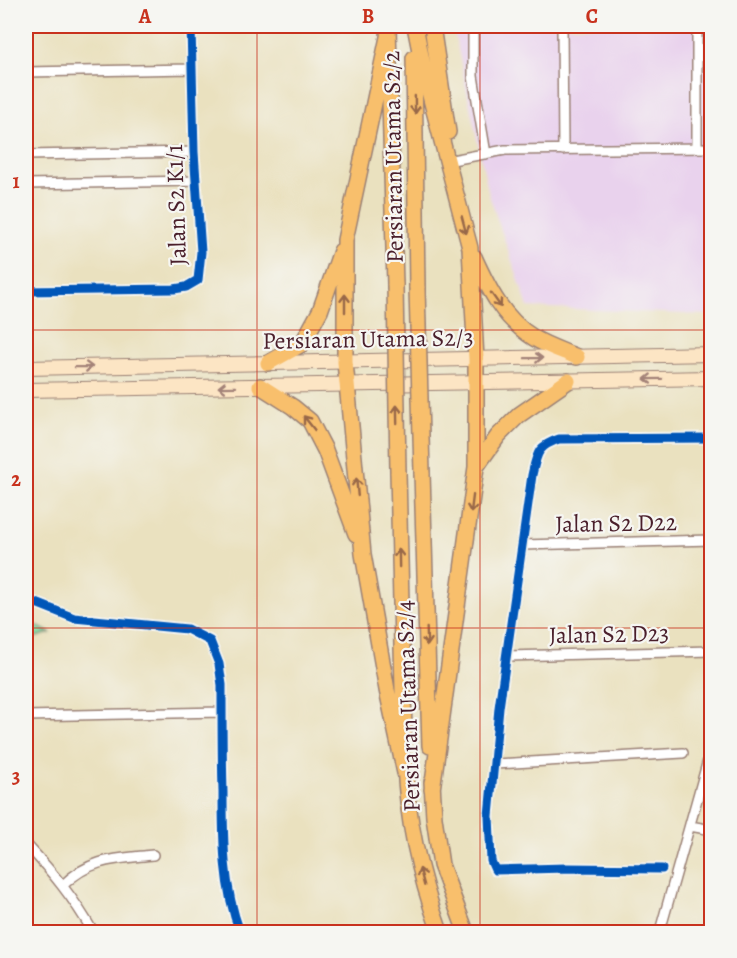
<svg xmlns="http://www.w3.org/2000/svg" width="737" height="958" font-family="Alegreya,serif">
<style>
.built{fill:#e9d2ed}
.park{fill:url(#park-dots);stroke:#667e66;stroke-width:1.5}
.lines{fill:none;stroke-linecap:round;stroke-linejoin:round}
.street-casing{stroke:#9a8075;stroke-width:12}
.secondary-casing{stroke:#9a8075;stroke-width:16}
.primary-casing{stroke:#9a8075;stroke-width:18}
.street{stroke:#fff;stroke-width:9}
.secondary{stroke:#fce5c4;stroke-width:14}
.primary{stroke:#f8bf6c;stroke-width:15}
.primary-bridge-casing{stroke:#9a8075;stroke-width:18;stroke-linecap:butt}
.primary-bridge{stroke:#f8bf6c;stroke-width:15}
.cycleway-casing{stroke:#f6f6f2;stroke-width:13}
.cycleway{stroke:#0057b8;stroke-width:9}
.oneway{stroke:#986748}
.oneway2{stroke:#a38278}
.grid{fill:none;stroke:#c8321e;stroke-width:1.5;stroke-opacity:0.55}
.labels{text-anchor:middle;stroke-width:4.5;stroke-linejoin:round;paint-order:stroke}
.street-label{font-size:24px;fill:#4a1f2b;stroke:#f6f6f2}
.neatline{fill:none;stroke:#c8321e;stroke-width:2}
.grid-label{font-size:20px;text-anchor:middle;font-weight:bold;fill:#c8321e}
</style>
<defs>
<pattern id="park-dots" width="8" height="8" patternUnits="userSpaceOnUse" patternTransform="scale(1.5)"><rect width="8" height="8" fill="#83dca1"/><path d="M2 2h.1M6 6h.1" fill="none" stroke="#73bc8b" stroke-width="1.8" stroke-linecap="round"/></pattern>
</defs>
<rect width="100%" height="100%" fill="#f6f6f2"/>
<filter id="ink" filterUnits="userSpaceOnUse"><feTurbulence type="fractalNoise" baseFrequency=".0167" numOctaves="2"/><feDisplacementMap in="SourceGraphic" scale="12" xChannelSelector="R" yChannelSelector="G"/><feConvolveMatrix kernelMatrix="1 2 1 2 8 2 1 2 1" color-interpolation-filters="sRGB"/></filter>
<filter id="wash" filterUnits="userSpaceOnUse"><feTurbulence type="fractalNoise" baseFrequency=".008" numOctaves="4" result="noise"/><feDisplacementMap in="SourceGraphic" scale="24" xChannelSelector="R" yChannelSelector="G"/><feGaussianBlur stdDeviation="1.35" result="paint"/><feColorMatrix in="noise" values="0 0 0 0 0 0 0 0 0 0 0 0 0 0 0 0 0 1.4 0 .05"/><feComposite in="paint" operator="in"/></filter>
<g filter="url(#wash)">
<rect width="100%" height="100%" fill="#eae1bf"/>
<path class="built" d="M453,26H711V315L528,307L489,195Z"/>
<path class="park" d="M26,620L50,633L26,640Z"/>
</g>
<g filter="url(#ink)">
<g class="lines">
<g class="street-casing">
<path id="street" d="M473,26V76L486,154
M562,26L563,150
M697,26V148
M26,72L192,69
M26,155L194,152
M452,160L505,150L712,148
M26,184L196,181
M26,291L174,289L186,287L198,280L201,252L194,152L191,26
M522,545L712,540
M26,599L74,618L187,629L210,641L219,664L222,685C222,721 222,756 223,792C223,839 223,887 240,932
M507,656L712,651
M26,716L222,712
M495,764L683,753
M690,826L712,830
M26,844C54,874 73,897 93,932
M662,869L566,868L495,870L491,861L489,816L499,708L532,475C537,454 537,446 559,439L712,438
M63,885C91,858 116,859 153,855
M669,932L660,931L712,746"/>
</g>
<g class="secondary-casing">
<path id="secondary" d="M26,368L712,354
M26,390L712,378"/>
</g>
<g class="primary-casing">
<path id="primary" d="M388,26L395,285
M415,26L425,76L470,248L476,359V467L432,790
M432,26L448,132
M388,37L345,240V362L363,554L387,690L405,773
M414,58L417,288
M474,257C488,288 503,319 534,338C547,346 563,351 577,357
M268,363L302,344L320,311L341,251
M260,386L293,407L310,421L325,450L356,534
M476,467L498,436L519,415L568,381
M398,472L404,733
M422,473L430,746
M405,763C407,822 420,877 440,932
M432,782L434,817L441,865L466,932"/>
</g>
<use href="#street" class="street"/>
<use href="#secondary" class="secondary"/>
<use href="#primary" class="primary"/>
<g class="primary-bridge-casing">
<path id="primary-bridge" d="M395,285L398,472
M417,288L422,473"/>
</g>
<use href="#primary-bridge" class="primary-bridge"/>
<g class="cycleway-casing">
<path id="cycleway" d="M26,291L174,289L186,287L198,280L201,252L194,152L191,26
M26,599L74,618L187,629L210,641L219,664L222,685C222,721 222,756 223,792C223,839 223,887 240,932
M662,869L566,868L495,870L491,861L489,816L499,708L532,475C537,454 537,446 559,439L712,438"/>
</g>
<use href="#cycleway" class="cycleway"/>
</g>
<defs><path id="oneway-shaft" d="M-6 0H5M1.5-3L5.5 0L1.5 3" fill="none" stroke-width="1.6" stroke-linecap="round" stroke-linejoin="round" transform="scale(1.5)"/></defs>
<g class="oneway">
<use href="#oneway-shaft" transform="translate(415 105) rotate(89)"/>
<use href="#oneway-shaft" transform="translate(464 225) rotate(75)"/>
<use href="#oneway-shaft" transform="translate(496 300) rotate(55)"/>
<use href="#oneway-shaft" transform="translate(345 303) rotate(-90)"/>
<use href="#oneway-shaft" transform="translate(397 414) rotate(-91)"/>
<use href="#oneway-shaft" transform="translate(309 423) rotate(-128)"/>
<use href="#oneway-shaft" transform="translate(357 487) rotate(-95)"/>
<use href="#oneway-shaft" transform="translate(472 504) rotate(97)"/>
<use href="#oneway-shaft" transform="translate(399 558) rotate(-91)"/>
<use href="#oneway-shaft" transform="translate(427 637) rotate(88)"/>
<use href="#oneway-shaft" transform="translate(422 877) rotate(-105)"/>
</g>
<g class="oneway2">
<use href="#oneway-shaft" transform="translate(534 358) rotate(-1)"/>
<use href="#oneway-shaft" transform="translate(84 367) rotate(-1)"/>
<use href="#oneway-shaft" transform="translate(653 379) rotate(179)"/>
<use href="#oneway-shaft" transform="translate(227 387) rotate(179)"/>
</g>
</g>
<path class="grid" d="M257,26V932M480,26V932M26,330H712M26,628H712"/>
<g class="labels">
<g class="street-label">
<text transform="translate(393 157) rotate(-91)" y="8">Persiaran Utama S2/2</text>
<text transform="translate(176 205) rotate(-92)" y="8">Jalan S2 K1/1</text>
<text transform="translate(368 339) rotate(-1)" y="8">Persiaran Utama S2/3</text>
<text transform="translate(616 523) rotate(-1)" y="8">Jalan S2 D22</text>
<text transform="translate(609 634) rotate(-1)" y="8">Jalan S2 D23</text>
<text transform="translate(408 706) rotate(-92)" y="8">Persiaran Utama S2/4</text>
</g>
</g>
<rect width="737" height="958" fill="none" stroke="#f6f6f2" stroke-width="66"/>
<rect x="33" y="33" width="671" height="892" class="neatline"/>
<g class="grid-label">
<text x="145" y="23">A</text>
<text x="368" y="23">B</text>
<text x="592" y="23">C</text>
<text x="16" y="188">1</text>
<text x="16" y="486">2</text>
<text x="16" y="783">3</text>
</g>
</svg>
